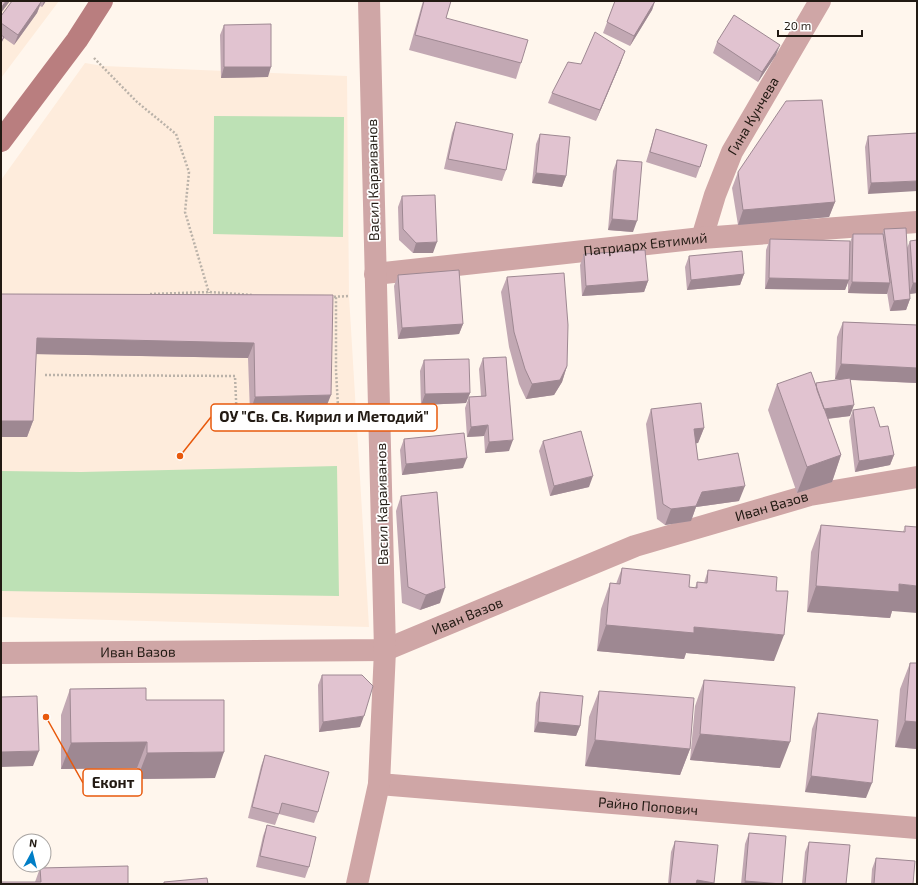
<svg xmlns="http://www.w3.org/2000/svg" width="918" height="885" font-family="'Exo 2',sans-serif">
<style>
.built{fill:#feecdc}
.green{fill:#bde1b5}
.lines{fill:none;stroke-linecap:round;stroke-linejoin:round}
.path{stroke:#bab2a9;stroke-width:2.5;stroke-dasharray:2 2;stroke-linecap:butt}
.street{stroke:#cfa6a6;stroke-width:22}
.secondary{stroke:#b97e7f;stroke-width:22}
.wall{fill:#c2a8b3}
.shaded-wall{fill:#9e8892}
.building{fill:#e1c3d0;stroke:#9e8892}
.labels{text-anchor:middle;stroke-width:3.5;stroke-linejoin:round;paint-order:stroke}
.street-label{font-size:14px;fill:#221a13;stroke:#fff}
.leader{fill:none;stroke:#e8590c;stroke-width:1.5}
.callout-dot{fill:#e8590c;stroke:#fff;stroke-width:1.5}
.callout{fill:#fff;stroke:#e8590c;stroke-width:1.5}
.callout-label{font-size:15px;text-anchor:middle;font-weight:bold;fill:#221a13}
</style>
<rect width="100%" height="100%" fill="#fff6ed"/>
<path class="built" d="M1,1H59L1,78Z
M85,63L103,66L347,76L349,296L369,627L1,617V180Z"/>
<path class="green" d="M214,116L344,117L343,237L213,234Z
M337,466L339,596L1,591V471L81,472Z"/>
<g class="lines">
<path class="path" d="M94,58L137,102L176,134L189,172L185,212L209,293
M150,294L210,292L253,295
M330,297L350,296
M45,375L235,376L237,423L339,424L336,371V297"/>
<g class="street">
<path id="s1" d="M702,238L715,195L732,152L820,1"/>
<path id="s2" d="M375,274L702,238L917,222"/>
<path id="s3" d="M1,653L385,650L635,546L810,495L917,477"/>
<path id="s4" d="M379,784L917,828"/>
<path d="M357,884L379,784L385,650L369,1"/>
</g>
<path class="secondary" d="M1,141L77,40L102,1"/>
</g>
<path class="wall" d="M12,1H46L42,7L40,6L37,13L14,45L4,38L1,44V16Z
M423,1H451L446,18L521,63L516,79L409,50Z
M615,1H655L652,10L630,46L603,33Z
M224,25L268,77L221,78L220,35Z
M717,42L776,55L758,82L713,53Z
M621,62L596,121L548,103L552,93Z
M456,122L506,170L502,181L444,169L452,133Z
M656,129L700,167L696,178L646,162Z
M917,133L868,194L865,147L868,136Z
M540,134L566,176L562,187L532,183L536,144Z
M617,160L633,232L608,230L613,171Z
M738,172L835,202L829,217L738,225L732,188Z
M402,196L433,253H413L399,240L398,207Z
M884,229L907,248L910,241L917,240V293L910,294V299L906,310L890,311L887,292V294L848,293V282L845,290L765,289L766,250L770,239L850,242L853,234H882Z
M584,254L648,281L644,292L582,296L580,265Z
M689,256L744,274L740,285L687,290L685,267Z
M398,275L463,324L459,334L398,339L394,286Z
M507,277L567,366L562,382L554,395L526,399L519,384L509,347L501,292Z
M1,294L333,295L325,410L250,413L248,358L36,354L33,421L27,437Z
M843,322L917,325V383L850,380V416L828,419L841,455L832,482L797,493L768,410L777,384L816,385V383L839,379H835L837,337Z
M483,358L509,451L485,453L484,436L467,437L465,408L469,397L481,396L479,369Z
M424,360L470,393L466,403L421,405L420,371Z
M651,409L704,428L698,443H696L698,460L739,501L696,507L691,521L665,525L657,519L646,424Z
M853,410L880,427L894,455L890,465L855,472L849,421Z
M404,439L463,468L402,475L400,450Z
M543,441L589,487L550,496L539,451Z
M401,496L440,603L420,610L402,603L396,511Z
M821,525L903,532L905,526L892,611L890,618L807,612L811,552Z
M622,568L689,587L695,588L697,582L704,583L708,570L776,591L774,661L686,653L684,659L597,651L601,609L610,583L616,584Z
M910,663L917,749L895,747L900,689Z
M322,675L360,727L319,732L318,685Z
M704,680L780,768L690,760L695,706Z
M70,689L146,700L215,778L137,779V768L61,769V715Z
M599,691L690,749L680,775L585,766L589,717Z
M540,692L580,726L576,736L534,732L536,703Z
M818,713L866,798L805,792L812,729Z
M265,755L318,812L314,823L279,814L275,825L248,818L261,766Z
M267,825L309,867L305,878L256,867L263,836Z
M749,833L782,884H741L745,844Z
M675,841L714,883V884H668L671,852Z
M809,842L846,884H802L805,852Z
M876,858L913,884H871L872,869Z
M40,868L128,884L35,882Z"/>
<path class="shaded-wall" d="M6,1H10L1,13V8Z
M44,1H46L42,7Z
M655,1L652,10L630,46L634,36Z
M41,2L37,13L14,45L18,35Z
M780,45L776,55L758,82L762,72Z
M625,51L621,62L596,121L600,110Z
M224,67H271L268,77L221,78Z
M536,173L566,176L562,187L532,183Z
M917,181V191L868,194L871,183Z
M835,202L829,217L738,225L743,210Z
M612,219L637,221L633,232L608,230Z
M437,242L433,253H413L416,243Z
M744,274L740,285L687,290L691,280Z
M769,278L849,280L845,290L765,289Z
M648,281L644,292L582,296L586,286Z
M852,282L890,283L887,294L848,293Z
M913,283H917V293L909,294Z
M910,299L906,310L890,311L894,301Z
M463,324L459,334L398,339L402,328Z
M37,338L254,343L248,358L31,354Z
M841,364L917,368V383L835,379Z
M567,366L562,382L554,395L526,399L532,384Z
M470,393L466,403L421,405L425,394Z
M331,395L325,410L250,413L255,397Z
M854,405L850,416L816,420L820,410Z
M1,421H33L27,437H1Z
M488,425L484,436L467,437L471,427Z
M704,428L698,443L688,445L694,429Z
M513,440L509,451L485,453L489,442Z
M841,455L832,482L797,493L807,467Z
M894,455L890,465L855,472L859,461Z
M467,458L463,468L402,475L406,464Z
M593,476L589,487L550,496L554,486Z
M745,486L739,501L696,507L691,521L665,525L671,509L702,492Z
M899,584L917,586V613L892,611L890,618L807,612L816,586Z
M445,588L440,603L420,610L426,595Z
M606,625L694,627L784,635L774,661L686,653L684,659L597,651Z
M364,716L360,727L319,732L323,722Z
M905,721L917,722V749L895,747Z
M538,722L580,726L576,736L534,732Z
M700,734L790,742L780,768L690,760Z
M595,740L690,749L680,775L585,766Z
M147,742L137,768L61,769L71,743Z
M39,751L33,766L1,767V752Z
M224,752L215,778L137,779L147,753Z
M811,776L872,783L866,798L805,792Z
M697,880L714,883V884H695Z
M745,881L778,884H744Z"/>
<path class="building" d="M1,1H6L1,8Z
M12,1H39L41,2L18,35L1,23V16Z
M424,1H451L446,18L528,40L521,63L415,35Z
M615,1H655L634,36L607,22Z
M734,15L780,45L762,72L717,42Z
M271,24V67H224V25Z
M595,32L625,51L600,110L552,93L568,62L581,64Z
M1,35L4,37L1,42Z
M822,100L835,202L743,210L738,172L786,101Z
M456,122L513,134L506,170L448,159Z
M656,129L707,145L700,167L650,152Z
M917,133V181L871,183L868,136Z
M540,134L570,137L566,176L536,173Z
M617,160L642,162L637,221L612,219Z
M435,195L437,242L416,243L403,229L402,196Z
M906,228L910,299L894,301L884,229Z
M853,234H883L890,283L852,282Z
M770,239L850,241L849,280L769,278Z
M917,240V283H913L910,241Z
M645,250L648,281L586,286L584,254Z
M742,251L744,274L691,280L689,256Z
M459,270L463,324L402,328L398,275Z
M564,273L568,325L567,366L560,380L532,384L525,369L514,332L507,277Z
M1,294L333,295L331,395L255,397L254,343L37,338L33,421H1Z
M843,322L917,325V368L841,364Z
M506,357L513,440L489,442L488,425L471,427L469,397L486,396L483,358Z
M469,359L470,393L425,394L424,360Z
M811,372L841,455L807,467L777,384Z
M850,378L854,405L824,409L817,390L816,383Z
M701,403L704,428L694,429L698,460L738,453L745,486L702,492L696,506L671,509L663,504L651,409Z
M874,407L880,427L888,426L894,455L859,461L853,410Z
M581,431L593,476L554,486L543,441Z
M464,433L467,458L406,464L404,439Z
M437,492L445,588L426,595L408,587L401,496Z
M821,525L905,532V526L917,527V586L899,584V592L816,586Z
M622,568L690,575L689,587L697,588V582L707,583L708,570L777,577L776,591H788L784,635L694,627V633L606,625L610,583L620,584Z
M910,663H917V722L905,721Z
M322,675H362L373,686L364,716L323,722Z
M704,680L795,687L790,742L700,734Z
M146,688V700H224V752L147,753V742L71,743L70,689Z
M599,691L694,698L690,749L595,740Z
M540,692L583,696L580,726L538,722Z
M37,696L39,751L1,752V697Z
M818,713L878,720L872,783L811,776Z
M265,755L329,772L318,812L282,803L279,814L252,807Z
M267,825L316,837L309,867L260,856Z
M749,833L786,836L782,884L745,881Z
M675,841L718,845L714,883L697,880L696,884H670Z
M809,842L850,845L846,884H805Z
M876,858L915,861L913,884H874Z
M128,866V884H1V882H41L40,868Z
M207,878L208,884H164V882Z"/>
<g class="labels">
<g class="street-label">
<text dy="5" stroke="none"><textPath href="#s1" startOffset="133">Гина Кунчева</textPath></text>
<text transform="translate(373 180) rotate(-91)" y="5">Васил Караиванов</text>
<text dy="5" stroke="none"><textPath href="#s2" startOffset="272">Патриарх Евтимий</textPath></text>
<text transform="translate(382 504) rotate(-91)" y="5">Васил Караиванов</text>
<text dy="5" stroke="none"><textPath href="#s3" startOffset="797">Иван Вазов</textPath></text>
<text dy="5" stroke="none"><textPath href="#s3" startOffset="473">Иван Вазов</textPath></text>
<text dy="5" stroke="none"><textPath href="#s3" startOffset="137">Иван Вазов</textPath></text>
<text dy="5" stroke="none"><textPath href="#s4" startOffset="270">Райно Попович</textPath></text>
</g>
</g>
<path class="leader" d="M180 456L211 417M46 717L83 783"/>
<g class="callout-dot">
<circle cx="180" cy="456" r="4"/>
<circle cx="46" cy="717" r="4"/>
</g>
<g class="callout">
<rect x="211" y="404" width="226" height="27" rx="4"/>
<rect x="83" y="769" width="59" height="27" rx="4"/>
</g>
<g class="callout-label">
<text x="324" y="422">ОУ "Св. Св. Кирил и Методий"</text>
<text x="113" y="788">Еконт</text>
</g>
<rect width="918" height="885" fill="none" stroke="#221a13" stroke-width="4"/>
<g transform="translate(32 853) rotate(7)"><circle r="19" fill="#ffffff" stroke="#a7a3a1"/>
<path d="M0-3L7 15L0 10L-7 15Z" fill="#007ec6"/>
<text y="-6" font-size="11" font-weight="bold" text-anchor="middle" fill="#221a13">N</text>
</g>
<path d="M778 30v6h84v-6" fill="none" stroke="#221a13" stroke-width="2"/>
<text x="784" y="30" font-size="12" fill="#221a13" stroke="#ffffff" stroke-width="3" paint-order="stroke">20 m</text>
</svg>
